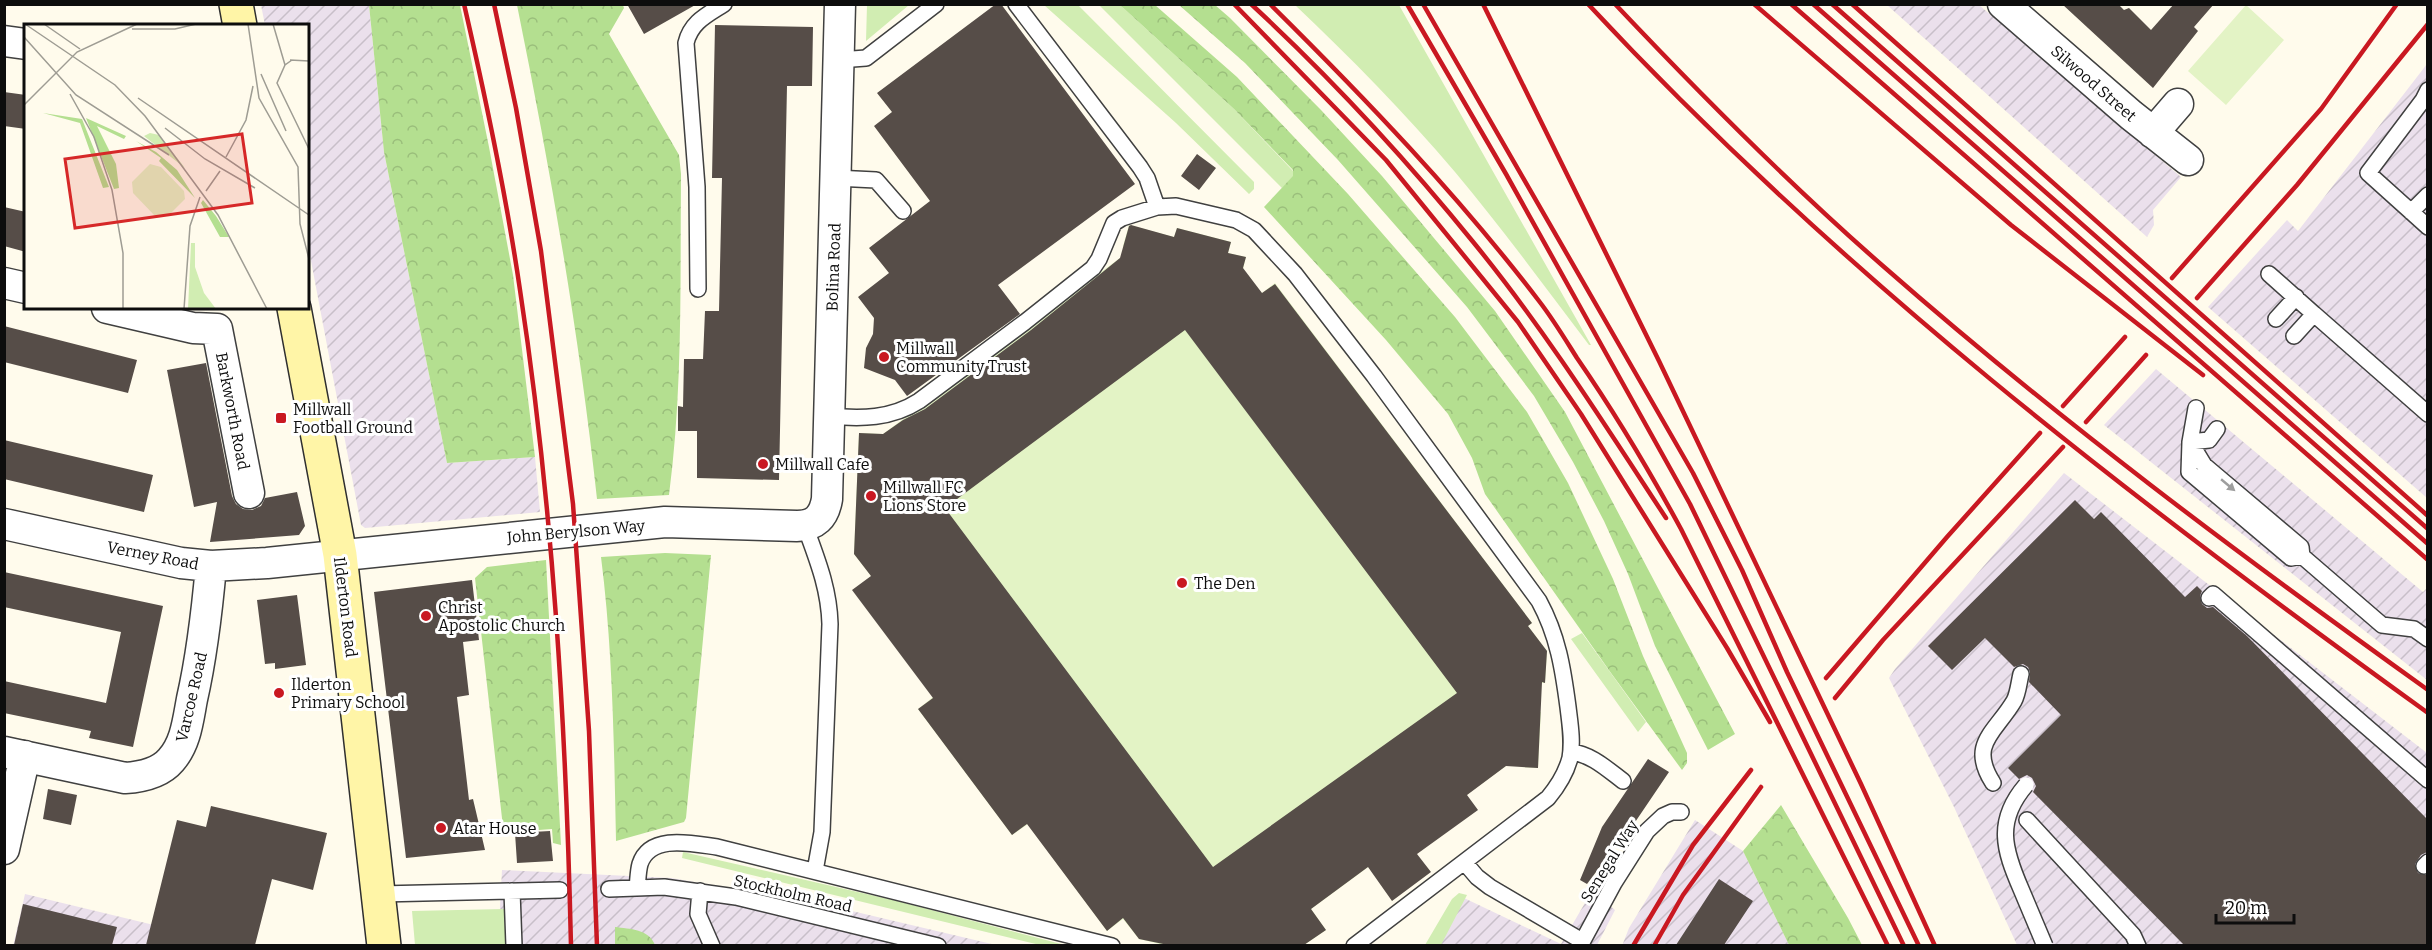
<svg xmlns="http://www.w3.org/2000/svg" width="2432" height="950" font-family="Bitter,serif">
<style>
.industrial{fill:url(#industrial-furrows)}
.green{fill:#d1edb2}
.forest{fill:url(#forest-crowns)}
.pitch{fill:#e3f3c5}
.building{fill:#564d48;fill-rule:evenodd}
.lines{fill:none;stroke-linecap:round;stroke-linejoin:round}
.lane-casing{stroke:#404040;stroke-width:18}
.street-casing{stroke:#404040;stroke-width:33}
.secondary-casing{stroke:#2f2f2f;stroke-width:36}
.lane{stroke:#fff;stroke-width:15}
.street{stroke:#fff;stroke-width:30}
.secondary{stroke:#fff5a7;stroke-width:33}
.rail{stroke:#c91821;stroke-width:4.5}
.lane-bridge-casing{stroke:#404040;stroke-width:18;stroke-linecap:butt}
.lane-bridge{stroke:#fff;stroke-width:15}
.oneway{fill:#9e9e9e}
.poi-dot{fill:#c91821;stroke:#fff;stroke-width:2}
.labels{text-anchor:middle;stroke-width:6;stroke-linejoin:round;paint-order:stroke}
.street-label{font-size:16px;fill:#0d0d0d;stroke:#fff}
.poi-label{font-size:16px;fill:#0d0d0d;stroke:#fff;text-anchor:start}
.inset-road{fill:none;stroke:#9e9c93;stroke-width:1.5}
.view{fill:#d62828;fill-opacity:0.15;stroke:#d62828;stroke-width:3}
.inset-edge{fill:none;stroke:#0d0d0d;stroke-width:3}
</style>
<defs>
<pattern id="industrial-furrows" width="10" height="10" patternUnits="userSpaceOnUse" patternTransform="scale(1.5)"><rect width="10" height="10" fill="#ebe0ec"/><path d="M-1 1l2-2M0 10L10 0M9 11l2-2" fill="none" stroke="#c8bfc9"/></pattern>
<pattern id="forest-crowns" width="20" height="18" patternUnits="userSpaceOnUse" patternTransform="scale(1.5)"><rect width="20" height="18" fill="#b4df90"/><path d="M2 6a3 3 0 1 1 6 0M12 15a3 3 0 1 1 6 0" fill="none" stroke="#9abe7b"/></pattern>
</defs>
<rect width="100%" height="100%" fill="#fffbec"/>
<path class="industrial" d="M261,5H369L384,152L447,463L535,457L540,512L365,528L361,525L308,245V26L265,25Z
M1887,5H1979L2181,177L2153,210L2154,225L2147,237Z
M2427,64V498L2208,307L2287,220L2298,231Z
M2156,369L2423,592L2427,588V680L2104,425Z
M2064,473L2427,753V945H2017L1954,807L1889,678L1895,669Z
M1695,820L1743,851L1789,945L1622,946L1629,928Z
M502,870L671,878L818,903L996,945H503L500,907Z
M1592,891L1615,910L1597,945L1437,946L1464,898L1561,944Z
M25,894L237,945L13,946Z"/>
<path class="green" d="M867,5V4L909,5L866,41Z
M1044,5H1078L1254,182V189L1249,194L1176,123Z
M1099,5H1120L1234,109L1293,171L1294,176L1282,188Z
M1295,5H1399L1591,345H1589C1545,287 1502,228 1455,172C1405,113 1351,58 1295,5Z
M1582,633L1646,722L1638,732L1571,639Z
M683,852L897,901L1065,945H1040L682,858Z
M1459,893L1467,895L1441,945H1425L1452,899Z
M504,909L506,945H415L412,911Z"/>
<path class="forest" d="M369,5H460L489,147L513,275L535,457L447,463L384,152Z
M517,5H623L624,8L609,34L679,155L681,174C680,281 683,389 669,495L597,499C579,332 550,168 517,5Z
M1120,5H1155L1237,77L1348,194L1455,317L1527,412L1568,483L1613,579L1643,656L1687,753V763L1682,770L1611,673L1485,494L1472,458L1448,414L1386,340L1264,207L1293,176V170L1234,109Z
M1179,5H1215L1230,18L1321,110L1382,176L1495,311L1565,412L1735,734L1708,750L1655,646L1628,574L1604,521L1573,462L1534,396L1467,307L1338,160L1245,63Z
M665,553L711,555L686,818L684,822L616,841C614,747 613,651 601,557Z
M546,560L561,845L553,843L552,829L513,832L504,836L475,578L487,567Z
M1781,805L1848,918L1862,945H1789L1743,851Z
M615,927C630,929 649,929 655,945H615Z"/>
<path class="pitch" d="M2246,5L2284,40L2226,105L2188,71Z
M1129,225L1174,237L1177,228L1231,242L1228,253L1246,257L1241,277L1262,293L1275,283L1532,623L1528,626L1547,651L1545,683L1523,682L1522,711L1541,712L1538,768L1520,767L1514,760L1311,909L1326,930L1304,945L1168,946L1139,939L1123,919L1107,931L1028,824L1012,835L918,709L933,697L871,576L854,554L859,433L883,434L1128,252L1123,246Z"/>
<path class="building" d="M627,4H697L644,34Z
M996,4H1001L1135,184L998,285L1020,314L907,396L895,380L864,368L866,348L873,334L874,318L858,297L889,273L869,248L930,201L874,126L892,112L877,93Z
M2062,4H2118L2124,10L2129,8L2151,30L2174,4H2214L2194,27L2198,31L2153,88Z
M715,25L813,27L812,86H787L779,480L697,478V431H678V406L683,407L684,359H703L705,311H719L722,178H712Z
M4,92L26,95V129L4,126Z
M1197,154L1216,168L1199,190L1181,176Z
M4,207L26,212V252L4,246Z
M1131,225L1174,237L1177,228L1231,242L1228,253L1246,257L1243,268L1262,293L1275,284L1532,623L1528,626L1547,651L1545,683L1542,682L1538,768L1506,766L1467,795L1478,810L1417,854L1431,872L1392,901L1368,867L1311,909L1326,930L1304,945H1168L1139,939L1123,918L1107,931L1027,824L1012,835L918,709L933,698L852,590L871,576L854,554L859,433L883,434L903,420L925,409L1031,330L1120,258L1129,226ZM1185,330L1457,693L1213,867L945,508Z
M4,326L137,360L128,393L4,362Z
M206,363L232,496L236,504L243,509L252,510L261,506L265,498L297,492L305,526L299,535L210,542L217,502L194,507L167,370Z
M4,440L153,475L144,512L4,479Z
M2075,500L2094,519L2101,512L2185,597L2197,586L2202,591L2200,596L2202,604L2207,608L2213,607L2247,636L2427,819V852L2421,855L2415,864L2418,873L2427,875V945H2184L2033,792L2036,786L2032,778L2027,775L2019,779L2008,768L2061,715L2029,682L2030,672L2028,667L2023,664L2014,667L1985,638L1952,670L1928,646Z
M4,572L163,606L133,747L89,738L91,731L4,713V681L106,703L121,632L4,607Z
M472,580L479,640L463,642L469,695L457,697L469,800L473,799L485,850L406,858L374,592Z
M297,595L306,665L275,669V663L265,664L257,600Z
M1648,759L1669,772L1625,837L1623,836L1587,884L1580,880L1602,827Z
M48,789L77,795L71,825L43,819Z
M211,806L327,833L313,890L272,879L255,945H146L177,820L206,827Z
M550,831L553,861L517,863L515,833Z
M1719,879L1753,901L1724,945H1676Z
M23,904L117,927L112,945H14Z"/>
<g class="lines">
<g class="lane-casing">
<path id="lane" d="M1016,4L1140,167L1147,178L1157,207
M839,60L866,58L936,4
M2428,90L2423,100L2368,173L2428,227
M835,178L876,180L903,211
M2411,212L2428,195
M2269,274L2314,314
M698,289L697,187L686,43C691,22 707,15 724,4
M2276,319L2296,297
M2294,336L2314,314L2428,414
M2196,408L2190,442L2189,472L2291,558L2302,556L2301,547L2204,465L2190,442L2209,440L2217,429
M829,416C861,419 891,419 919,401L1025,322L1093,268L1099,259L1114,223L1122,218L1157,207L1176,206L1236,220L1254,230L1295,274L1374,376L1539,601C1558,636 1563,669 1568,707C1570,724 1573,741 1570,758C1566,773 1558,786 1548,798L1354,946
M805,526C817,559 829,588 830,624L822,832L815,871
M2302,556L2382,625L2414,629L2428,639
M2209,598L2213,594L2428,780
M1571,752C1591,754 1607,769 1623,781
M1993,783C1968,744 1995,733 2014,701C2018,694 2019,682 2021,674
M2027,820L2122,923L2133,935L2138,946
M1465,863L1477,877L1490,887L1582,941
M2424,866L2428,862
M637,888C638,880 638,871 640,864C650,833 694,844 717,847L1112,946
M609,889L664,887L736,897L938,946
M512,891L514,946
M700,891L698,914L712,946
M380,894L560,890
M1580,946L1614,883L1647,831L1663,816L1672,812H1681"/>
</g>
<g class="street-casing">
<path id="street" d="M2003,4L2131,115L2188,160
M4,41L26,44
M2153,133L2178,104
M4,283L26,288
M107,308L193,328L217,329L249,493
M4,524L181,563L211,566L267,563L665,522L797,526C815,526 824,517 827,499L840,4
M4,752L125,778C141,777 160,773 171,760C186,743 188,720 192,699C202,655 207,611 211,566
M4,849L25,756"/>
</g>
<g class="secondary-casing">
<path id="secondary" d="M236,4L240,26
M294,308L340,555L384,946"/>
</g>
<use href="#lane" class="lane"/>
<use href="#street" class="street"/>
<use href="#secondary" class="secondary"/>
<path class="rail" d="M464,4C486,99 506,194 520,290C553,506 566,727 571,946
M494,4L516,108L541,251L573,504L589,731L597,946
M1234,4L1386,160L1518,322L1581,414L1727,648L1770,722
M1251,4C1331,78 1406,159 1474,243C1545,330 1605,425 1666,518
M1270,4C1365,98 1458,195 1539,301C1553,319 1565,339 1577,358C1615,413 1649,470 1681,529L1888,946
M1407,4L1506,174L1690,504L1904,946
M1423,4L1693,473L1742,570L1787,672L1919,946
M1483,4L1659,361L1861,784L1935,946
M1588,4C1839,274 2130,498 2428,713
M1615,4C1701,95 1789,184 1883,266C2056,418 2241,556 2428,690
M1754,4L2011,225L2203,375
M1791,4L2428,560
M1813,4L2428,544
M1832,4L2428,529
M1852,4L2428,516
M2172,278L2321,109L2397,4
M2197,298L2297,185L2428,24
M2063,406L2125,337
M2086,422L2146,355
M1826,678L1947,537L2040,433
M1835,698L1883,640L2063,447
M1633,946L1693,845L1751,770
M1654,946L1683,895L1761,787"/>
<g class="lane-bridge-casing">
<path id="lane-bridge" d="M2026,785C1995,821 2004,850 2021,889C2029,908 2037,927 2045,946"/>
</g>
<use href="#lane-bridge" class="lane-bridge"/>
</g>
<defs><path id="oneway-solid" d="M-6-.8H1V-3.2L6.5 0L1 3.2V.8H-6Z" transform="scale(1.5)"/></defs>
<use class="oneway" href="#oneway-solid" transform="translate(2228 485) rotate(40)"/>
<g class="poi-dot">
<circle cx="884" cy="357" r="6"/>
<rect x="275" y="412" width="12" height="12" rx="3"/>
<circle cx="763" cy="464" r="6"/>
<circle cx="871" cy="496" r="6"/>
<circle cx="1182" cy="583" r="6"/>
<circle cx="426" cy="616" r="6"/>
<circle cx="279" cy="693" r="6"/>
<circle cx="441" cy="828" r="6"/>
</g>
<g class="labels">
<g class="street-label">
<text transform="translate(2094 83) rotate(41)" y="6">Silwood Street</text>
<text transform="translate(833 267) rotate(-88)" y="6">Bolina Road</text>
<text transform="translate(233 411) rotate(79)" y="6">Barkworth Road</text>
<text transform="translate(576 531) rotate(-5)" y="6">John Berylson Way</text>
<text transform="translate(153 555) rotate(11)" y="6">Verney Road</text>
<text transform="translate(346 607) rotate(83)" y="6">Ilderton Road</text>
<text transform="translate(191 697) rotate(-77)" y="6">Varcoe Road</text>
<text transform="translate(1609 861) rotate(-58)" y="6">Senegal Way</text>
<text transform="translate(793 893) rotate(13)" y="6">Stockholm Road</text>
</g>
<g class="poi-label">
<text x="896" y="354">Millwall<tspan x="896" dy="18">Community Trust</tspan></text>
<text x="293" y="415">Millwall<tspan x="293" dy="18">Football Ground</tspan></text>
<text x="775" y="470">Millwall Cafe</text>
<text x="883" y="493">Millwall FC<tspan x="883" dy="18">Lions Store</tspan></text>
<text x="1194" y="589">The Den</text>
<text x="438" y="613">Christ<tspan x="438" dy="18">Apostolic Church</tspan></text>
<text x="291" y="690">Ilderton<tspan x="291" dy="18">Primary School</tspan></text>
<text x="453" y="834">Atar House</text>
</g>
</g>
<g transform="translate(24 24)">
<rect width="285" height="285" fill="#fffbec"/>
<path d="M126,109L135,111L161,144L120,112ZM167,219H171V243L180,269L192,285H164Z" fill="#d1edb2"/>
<path d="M19,89L58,95L85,163L79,164L56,99ZM62,94L102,112L100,115L73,102L92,140L95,164L90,165ZM112,117L132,128L153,146L171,174L135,137L137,134ZM179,176L192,192L205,213H196L177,179Z" fill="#b4df90"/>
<path d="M126,140L137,143L160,167L161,175L144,192H131L109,169L108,158Z" fill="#e3f3c5"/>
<path class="inset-road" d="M1,0L91,61L121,92L194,191L243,285M20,0L56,25M224,0L235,74L274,143L276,200L285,235M249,0L261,41M108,5H151L172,0M0,13L52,71L145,131M266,36L285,37M268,36L261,41L253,59L285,125M237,50L262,107M46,70L70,113L88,166L99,229V285M114,74L285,191M0,81L53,28L113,0M141,104L181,135L231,164M202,133L222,96L229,62M182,167L196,147M160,285L166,202L176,173"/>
<path class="view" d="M218,110L228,179L51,204L41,135Z"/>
<rect width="285" height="285" class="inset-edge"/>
</g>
<rect width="2432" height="950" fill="none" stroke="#0d0d0d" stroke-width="12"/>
<path d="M2216 914v9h78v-9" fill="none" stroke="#0d0d0d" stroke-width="3"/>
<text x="2225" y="914" font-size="18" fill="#0d0d0d" stroke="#ffffff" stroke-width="4.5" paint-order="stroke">20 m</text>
</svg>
